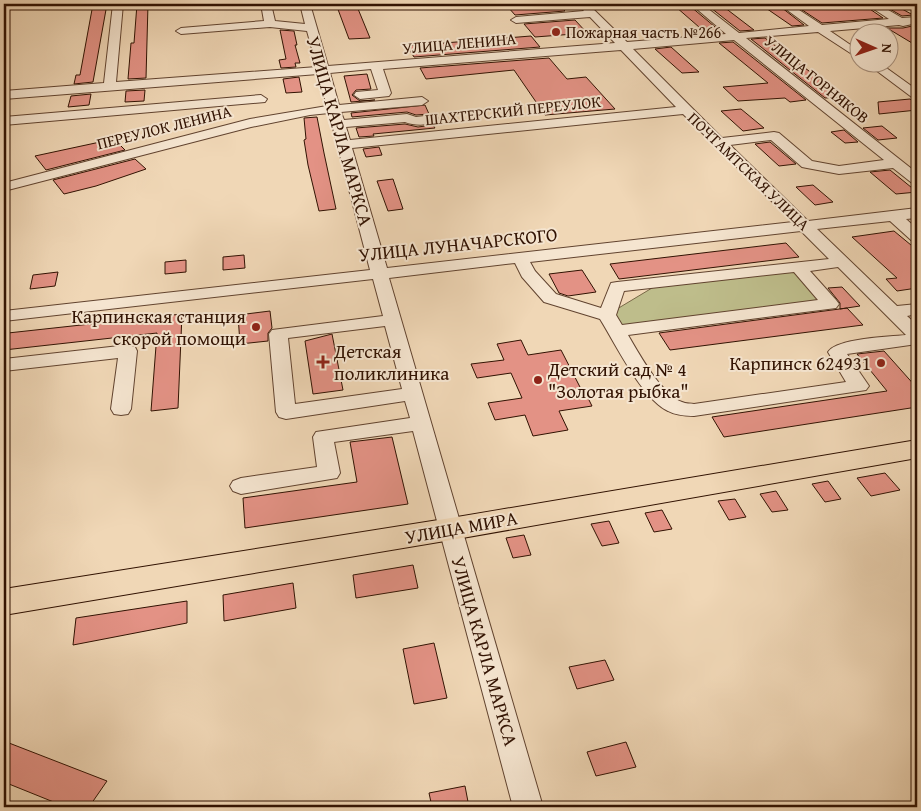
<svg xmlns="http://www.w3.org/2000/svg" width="921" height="811" font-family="'Gentium Book Plus',serif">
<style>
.green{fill:#bebd8b;stroke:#786846}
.building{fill:#e39285;stroke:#311202}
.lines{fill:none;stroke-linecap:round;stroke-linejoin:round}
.minor-casing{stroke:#61432f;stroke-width:2}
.major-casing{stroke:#311202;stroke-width:2}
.minor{fill:#f5e5d0;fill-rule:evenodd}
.major{fill:#f0d7b6;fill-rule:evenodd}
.poi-dot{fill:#8f2418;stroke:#f5e5d0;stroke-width:2}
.labels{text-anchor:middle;stroke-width:4;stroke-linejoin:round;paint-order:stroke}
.far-poi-label{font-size:16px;fill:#311202;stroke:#f5e5d0;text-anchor:start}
.far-street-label{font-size:16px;fill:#311202;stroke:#f5e5d0}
.street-label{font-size:19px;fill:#311202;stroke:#f5e5d0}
.poi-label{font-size:19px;fill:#311202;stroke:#f5e5d0;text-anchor:end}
</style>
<rect width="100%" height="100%" fill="#f0d7b6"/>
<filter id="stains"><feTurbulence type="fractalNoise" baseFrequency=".004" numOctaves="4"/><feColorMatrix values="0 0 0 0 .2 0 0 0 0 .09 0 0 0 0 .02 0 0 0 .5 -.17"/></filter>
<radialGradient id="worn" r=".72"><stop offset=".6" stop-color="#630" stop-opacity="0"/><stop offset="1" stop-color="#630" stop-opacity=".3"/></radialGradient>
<path class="green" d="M796,269L826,302L621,327L612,312L657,285Z"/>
<path class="building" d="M93,4H107L93,82L74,84L76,75H80Z
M137,4H148L146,78L128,79L131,43H134Z
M336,4H356L370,38L349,39Z
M541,4L543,6L559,5L565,11L515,15L508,7Z
M706,4H720L754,30L740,31Z
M760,4H777L804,25L792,26Z
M793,4H809V9L864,5L883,18L822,23Z
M881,4H893L913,15L902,16Z
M690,6L721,32L707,34L676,7Z
M575,20L587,33L535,37L524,24Z
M917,25V46L887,28H903Z
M280,30L294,31L297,45H295L300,63H295L296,67L281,68L279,60L286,59Z
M531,36L540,47L414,57L407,46Z
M765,38L809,71L843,97L825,98L751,39Z
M733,42L806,100L790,102L785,98L738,101L723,87L768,83L719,43Z
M671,47L699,72L682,73L655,49Z
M549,58L567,79L586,77L615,109L545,115L514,70L426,79L420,68Z
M367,74L371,89L356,90L352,95L360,101L375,100L351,102L344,76Z
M299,77L302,92L286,93L283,79Z
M145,90L144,101L125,102L126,91Z
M91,94L89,105L68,107L71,96Z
M910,99L917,104V110L879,114L878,102Z
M425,105L429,114L416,115L407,112L352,117L351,113Z
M741,109L764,128L743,131L721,111Z
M317,117L324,153L336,209L319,211L308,165L304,140L306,139L304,118Z
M405,124L418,127L433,125L435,128L373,134L374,136L359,137L356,128Z
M882,126L897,138L878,140L863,128Z
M844,130L858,142L845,143L831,132Z
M114,139L125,150L46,170L35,156Z
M770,142L796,164L779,166L755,144Z
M379,147L382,155L366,157L363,149Z
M135,159L146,169L96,186L64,194L53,180Z
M890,170L917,192L896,194L870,172Z
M393,179L403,209L388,211L377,181Z
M813,185L833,202L815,205L796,187Z
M894,231L917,250V288L897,291L886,279L897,278L852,237Z
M786,243L799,257L619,279L610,264Z
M244,255L245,268L223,270V257Z
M186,260V272L165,274V262Z
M582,270L596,292L568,296L559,293L549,274Z
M58,272L55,286L30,289L33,275Z
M842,287L860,306L840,309V303L828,288Z
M847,308L863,325L670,350L659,333Z
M270,311L272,328L268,333V341L240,344L238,315Z
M182,314L178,408L151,411L157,333L4,350L8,333Z
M332,334L343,390L313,394L305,341Z
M521,340L528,355L561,350L581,389L583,388L592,406L559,411L568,430L533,436L525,415L495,420L488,403L522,398L511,373L477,378L471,364L504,360L497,344Z
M884,351L917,388V407L724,437L712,417L887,391L857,354Z
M392,437L408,504L245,528L243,498L357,482L350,442Z
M885,473L900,490L871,496L857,478Z
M828,481L841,499L825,502L812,484Z
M776,491L788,510L772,512L760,494Z
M735,499L746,517L729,520L718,501Z
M662,510L672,529L654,532L645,513Z
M609,521L619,543L602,546L591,524Z
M524,535L531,555L513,558L506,538Z
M413,565L418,588L356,598L353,575Z
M293,583L296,608L224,621L223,595Z
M187,601V623L73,645L76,618Z
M434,643L447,698L414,704L403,649Z
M605,660L614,680L577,689L569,667Z
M626,742L636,767L596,776L587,752Z
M9,743L107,781L89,807H66L4,782V749Z
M465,786L469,807H432L429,793Z"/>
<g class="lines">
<g class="minor-casing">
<path id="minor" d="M4,4H13L12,6L4,7Z
M113,4H123L116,82L317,67L307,31L270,27L181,34L176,31L181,28L264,21L261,4H271L275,21L305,24L300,4H310L328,66L615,43L590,17L516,23L511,20L516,17L584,11L578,4H588L627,42L726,34L691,4H702L739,33L809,26L779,4H790L822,25L889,19L866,4H878L902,18L917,17V23L903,26L899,25L830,31L858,50V58L818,32L746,38L917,173V184L912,183L893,168L839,174L807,168L802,167L771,140L730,145L808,221L917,208V218L906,219L917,229V242L911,240L890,221L817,229L897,306L917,304V314L907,316L917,325V344L847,354L869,386L866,390L694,416C686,416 675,415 668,411C642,399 615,343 600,319L544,302L522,277L515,263L389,278L543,807H513L413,431L334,442L340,473L337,478L241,494L233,491L230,486L233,481L241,478L317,467L313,437L316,432L410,418L405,401L286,419L279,417L276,412L269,334L272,330L383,316L373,279L4,321V311L370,270L329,113L310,115L251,127L4,191V183L250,119L327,106L318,74L4,99V91L104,83ZM734,40L884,160L839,166L812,161L779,133L774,132L722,138L633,49ZM621,50L676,107L350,140L346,127L405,122C415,126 432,126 439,119L433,115L416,117L407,114L344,120L341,112L422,105L428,101L422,97L339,105L330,73L371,69L378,90L356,92L354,95L360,99L389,96L391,93L383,69ZM683,114L793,222L387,268L352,148ZM801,231L829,259L617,282L611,283L601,308L556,294L535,271L530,262ZM838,267L906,335C889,337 837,338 828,352L846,382L694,404C690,403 686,404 682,402C661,394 639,354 628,335L836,308L839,304L836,300L810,271ZM794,272L818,300L622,325L616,315L624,291ZM385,326L402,389L295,404L288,338Z
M865,62H878L917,90V99L913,98Z
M261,95L267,99L265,102L4,125V117Z
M128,345L135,347L137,351L131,409L128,414L121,415L114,414L111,409L118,358L4,371V359Z"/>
</g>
<g class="major-casing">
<path id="major" d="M917,440V458L451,540L4,615V589L451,518Z"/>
</g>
<use href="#minor" class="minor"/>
<use href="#major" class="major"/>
</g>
<g class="poi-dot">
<circle cx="556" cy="32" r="5"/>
<circle cx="256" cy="327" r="5"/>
<path d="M320.5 354.5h5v5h5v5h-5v5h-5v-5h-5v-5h5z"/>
<circle cx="881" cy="363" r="5"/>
<circle cx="538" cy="380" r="5"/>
</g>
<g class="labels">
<g class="far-poi-label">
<text x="566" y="38">Пожарная часть №266</text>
</g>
<g class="far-street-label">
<text transform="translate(459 43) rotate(-5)" y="6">УЛИЦА ЛЕНИНА</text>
<text transform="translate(817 79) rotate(39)" y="6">УЛИЦА ГОРНЯКОВ</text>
<text transform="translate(513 110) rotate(-6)" y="6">ШАХТЕРСКИЙ ПЕРЕУЛОК</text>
<text transform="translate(164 127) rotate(-14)" y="6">ПЕРЕУЛОК ЛЕНИНА</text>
<text transform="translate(749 171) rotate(44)" y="6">ПОЧТАМТСКАЯ УЛИЦА</text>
</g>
<g class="street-label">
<text transform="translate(340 131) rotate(74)" y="7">УЛИЦА КАРЛА МАРКСА</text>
<text transform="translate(458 244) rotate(-6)" y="7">УЛИЦА ЛУНАЧАРСКОГО</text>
<text transform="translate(461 527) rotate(-10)" y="7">УЛИЦА МИРА</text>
<text transform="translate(485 651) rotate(74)" y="7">УЛИЦА КАРЛА МАРКСА</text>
</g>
<g class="poi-label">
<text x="246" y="323">Карпинская станция<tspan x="246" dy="22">скорой помощи</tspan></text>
<text x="334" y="358" text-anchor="start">Детская<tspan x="334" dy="22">поликлиника</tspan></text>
<text x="871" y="370">Карпинск 624931</text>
<text x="548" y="376" text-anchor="start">Детский сад № 4<tspan x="548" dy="22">"Золотая рыбка"</tspan></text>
</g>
</g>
<rect width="921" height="811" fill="none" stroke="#f0d7b6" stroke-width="20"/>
<rect x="5" y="5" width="911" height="801" fill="none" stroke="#311202" stroke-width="2.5"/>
<rect x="10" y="10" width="901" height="791" fill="none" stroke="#311202"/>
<g transform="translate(874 48) rotate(92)"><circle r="24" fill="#f5e5d0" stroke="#a7917e"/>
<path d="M0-4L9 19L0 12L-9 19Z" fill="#8f2418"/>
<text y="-8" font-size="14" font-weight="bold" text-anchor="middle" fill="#311202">N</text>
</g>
<rect width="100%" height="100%" filter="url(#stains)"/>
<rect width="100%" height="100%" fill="url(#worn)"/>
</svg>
